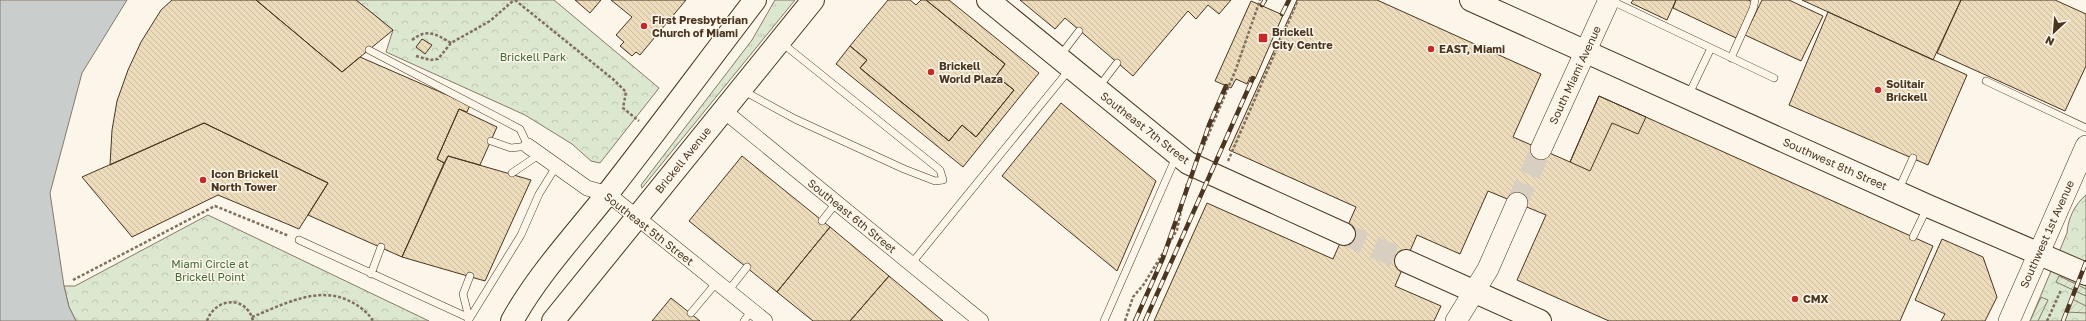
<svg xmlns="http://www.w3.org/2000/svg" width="2086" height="321" font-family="'Golos Text',sans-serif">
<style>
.grass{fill:url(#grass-tufts);stroke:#887966}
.forest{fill:url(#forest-crowns);stroke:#887966}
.garden{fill:url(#garden-furrows);stroke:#887966}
.water{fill:#c9cecd;stroke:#887966}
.building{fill:url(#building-back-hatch);stroke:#4a3520}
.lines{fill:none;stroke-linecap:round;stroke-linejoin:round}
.secondary-tunnel{stroke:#d8cfc1;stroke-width:21;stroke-dasharray:21 10;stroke-linecap:butt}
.primary-tunnel{stroke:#d8cfc1;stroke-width:22;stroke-dasharray:22 11;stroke-linecap:butt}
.service-casing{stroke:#4a3520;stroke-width:8}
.minor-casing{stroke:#4a3520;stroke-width:16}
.secondary-casing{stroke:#4a3520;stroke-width:22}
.primary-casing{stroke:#4a3520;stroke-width:24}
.path{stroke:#7f6f5c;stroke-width:2.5;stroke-dasharray:3 2;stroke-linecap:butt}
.service{stroke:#fbf6e9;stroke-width:7}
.minor{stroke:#fbf6e9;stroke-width:15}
.secondary{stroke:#fbf6e9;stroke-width:21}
.primary{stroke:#fbf6e9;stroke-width:22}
.rail-casing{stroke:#4a3520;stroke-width:4.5}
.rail{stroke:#fbf6e9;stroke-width:3;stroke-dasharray:9;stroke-linecap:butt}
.poi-dot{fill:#c62828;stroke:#fbf6e9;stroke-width:1.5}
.labels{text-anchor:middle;stroke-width:3;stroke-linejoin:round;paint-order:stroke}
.poi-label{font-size:11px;font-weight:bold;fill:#4a3520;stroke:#fbf6e9;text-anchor:start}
.park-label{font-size:11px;fill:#436837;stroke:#fbf6e9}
.street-label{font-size:11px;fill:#4a3520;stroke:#fbf6e9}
</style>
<defs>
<pattern id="grass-tufts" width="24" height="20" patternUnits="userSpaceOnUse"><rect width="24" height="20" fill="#dce7d0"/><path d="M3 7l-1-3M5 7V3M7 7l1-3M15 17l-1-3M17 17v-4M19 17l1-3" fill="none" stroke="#bec7b2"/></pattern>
<pattern id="forest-crowns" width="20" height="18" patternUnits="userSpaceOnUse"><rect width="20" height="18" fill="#dce7d0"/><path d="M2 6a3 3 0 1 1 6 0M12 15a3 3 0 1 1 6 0" fill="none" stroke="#bec7b2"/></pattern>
<pattern id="garden-furrows" width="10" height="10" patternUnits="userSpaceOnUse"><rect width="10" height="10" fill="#dce7d0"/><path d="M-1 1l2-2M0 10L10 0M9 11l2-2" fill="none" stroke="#bec7b2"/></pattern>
<pattern id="building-back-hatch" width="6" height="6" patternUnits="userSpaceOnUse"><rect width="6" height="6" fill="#ecdcbc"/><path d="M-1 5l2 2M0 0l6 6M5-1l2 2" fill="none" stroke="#ccbda1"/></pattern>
</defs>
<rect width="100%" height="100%" fill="#fbf6e9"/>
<path class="grass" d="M775,0H795L642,188L641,185L752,40Z"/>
<path class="forest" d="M356,0H554L659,88L600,163L591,161L572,144L525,115L386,52L393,30Z
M2086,195V321H2030L2067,233C2068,218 2075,204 2086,195Z
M208,215L429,321H76L69,307L64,286H75Z"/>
<path class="garden" d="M2059,276L2086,289V296L2056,282Z
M2041,297L2048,300L2038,321H2030Z
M2072,299L2086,306V313L2066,312Z"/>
<path class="water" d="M0,0H127L82,73L50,193L64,286L69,307L76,321H0Z"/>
<path class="building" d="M172,0H256L342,72L360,57L470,105L467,112L459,109L437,159L444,163L402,257L308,215L328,183L204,123L110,165L112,130L117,101L128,70L141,42L161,10Z
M256,0H356L393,30L342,72Z
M575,0H601L590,13Z
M611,0H686L640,55L636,52L632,56L620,46L624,42L616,35L632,17Z
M888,0H910L916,5L921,0H926L1005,64L996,76L1014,90L976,137L962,125L949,141L860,68L867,60L850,46Z
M926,0H949L1039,73L963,167L836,64L850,46L867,60L860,68L949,141L962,125L976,137L1014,90L996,76L1005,64Z
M1020,0H1231L1219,14L1208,5L1196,19L1188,11L1133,76L1065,18L1055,29Z
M1297,0H1377L1541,74L1513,137L1570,162L1599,96L1933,246L1900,321H1609L1517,280L1546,215L1488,191L1460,254L1417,235L1395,286L1441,306L1434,321H1154L1207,203L1333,259L1356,207L1229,150Z
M1633,0H1676L1667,20L1631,3Z
M1676,0H1748L1753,2L1736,38L1673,8Z
M1762,0H1789L1823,16L1801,61L1745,35Z
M1802,0H1961L1933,60Z
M1961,0H2055L2086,14V66L2065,111L1937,53Z
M1251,1L1283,15L1255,79L1250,77L1247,84L1236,79L1231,88L1215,81Z
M1828,12L1967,75L1928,165L1789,105Z
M422,39L432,45L425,54L416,47Z
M1599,96L1646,117L1638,134L1612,123L1590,171L1570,162Z
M1061,103L1156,181L1117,271L1002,176Z
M459,109L497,127L480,165L448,156L444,163L437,159Z
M204,123L328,183L299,229L218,195L132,237L82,177Z
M448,156L531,180L485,281L402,257Z
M742,156L830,227L777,292L689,221Z
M830,227L889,276L850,321H813L777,292Z
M1942,239L1983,257L1997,297L1985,321H1941L1945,314L1915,300Z
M889,276L943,321H850Z
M671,298L700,321H652Z"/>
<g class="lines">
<path class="secondary-tunnel" d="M1517,203L1541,149"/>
<path class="primary-tunnel" d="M1344,234L1406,261"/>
<g class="service-casing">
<path id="service" d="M1610,0L1774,78
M369,50L520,129L528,146L511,148L491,141
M1060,56L1079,31
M1731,58L1753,9L1755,0
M1986,81L2086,128
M1098,88L1117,63
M742,90L795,119L904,169L935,181L943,180L940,170L782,43
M1688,96L1711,48
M512,173L540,154
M1898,191L1913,158
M822,221L836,203
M1913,237L1927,208
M299,240L469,318
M911,264L1069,70
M371,274L381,247
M728,291L747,267
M691,313L717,282
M469,318L463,294L470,276
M468,321L521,235L539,194L557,165
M744,321L752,310
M1104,321L1176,157"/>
</g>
<g class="minor-casing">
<path id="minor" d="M723,110L981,321
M528,146L587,188L608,194L765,321"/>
</g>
<g class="secondary-casing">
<path id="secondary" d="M1541,149L1609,0
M1456,321L1488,269L1517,203
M2009,321L2086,146"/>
</g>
<g class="primary-casing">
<path id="primary" d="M988,0L1188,163L1344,234
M1471,0L1928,206L2086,274
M1406,261L1540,321
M512,321C538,274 575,235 608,193C658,129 706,64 755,0
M553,321L813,0"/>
</g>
<path class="path" d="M515,0L614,80L626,92L623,108L639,121
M412,40C427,28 436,34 451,43
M416,56L430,60L438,59L451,43L490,21L514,0
M1202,150L1236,69L1260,0
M1228,161L1298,0
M73,280L215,206L289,236
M252,317C285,304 321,283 355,304C362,308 369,314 373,321
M207,321C215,297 247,295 253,321
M1125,321L1133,297L1144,284L1177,230L1187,183
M2047,321L2061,290"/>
<use href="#service" class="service"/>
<use href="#minor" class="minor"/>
<use href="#secondary" class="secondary"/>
<use href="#primary" class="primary"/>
<g class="rail-casing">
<path id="rail" d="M1262,5L1265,0
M1282,14L1289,0
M1135,321L1163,258L1209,125L1226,86
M1145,321L1253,78
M2063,321L2086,262"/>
</g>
<use href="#rail" class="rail"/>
</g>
<g class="poi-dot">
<circle cx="644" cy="26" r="4"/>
<rect x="1258" y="33" width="10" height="10" rx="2"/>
<circle cx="1431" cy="49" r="4"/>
<circle cx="931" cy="72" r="4"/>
<circle cx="1878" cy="90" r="4"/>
<circle cx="203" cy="180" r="4"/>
<circle cx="1795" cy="299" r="4"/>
</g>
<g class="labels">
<g class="poi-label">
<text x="652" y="24">First Presbyterian<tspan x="652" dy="13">Church of Miami</tspan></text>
<text x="1272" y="36">Brickell<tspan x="1272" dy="13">City Centre</tspan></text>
<text x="1439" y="53">EAST, Miami</text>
<text x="939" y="70">Brickell<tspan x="939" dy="13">World Plaza</tspan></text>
<text x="1886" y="88">Solitair<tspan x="1886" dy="13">Brickell</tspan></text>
<text x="211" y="178">Icon Brickell<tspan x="211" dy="13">North Tower</tspan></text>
<text x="1803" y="303">CMX</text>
</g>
<g class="park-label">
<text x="533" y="61">Brickell Park</text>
<text x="210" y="268">Miami Circle at<tspan x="210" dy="13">Brickell Point</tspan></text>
</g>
<g class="street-label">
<text transform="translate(1575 75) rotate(-65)" y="4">South Miami Avenue</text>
<text transform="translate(1145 128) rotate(38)" y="4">Southeast 7th Street</text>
<text transform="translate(683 160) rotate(-51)" y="4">Brickell Avenue</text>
<text transform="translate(1835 164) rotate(24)" y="4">Southwest 8th Street</text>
<text transform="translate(852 216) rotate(39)" y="4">Southeast 6th Street</text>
<text transform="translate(649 229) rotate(38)" y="4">Southeast 5th Street</text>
<text transform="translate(2047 234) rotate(-66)" y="4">Southwest 1st Avenue</text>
</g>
</g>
<g transform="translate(2054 32) rotate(206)" stroke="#fbf6e9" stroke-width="3" paint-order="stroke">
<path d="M0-3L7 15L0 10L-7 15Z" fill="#4a3520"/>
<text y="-6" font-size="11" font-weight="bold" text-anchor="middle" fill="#4a3520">N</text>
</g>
</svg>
